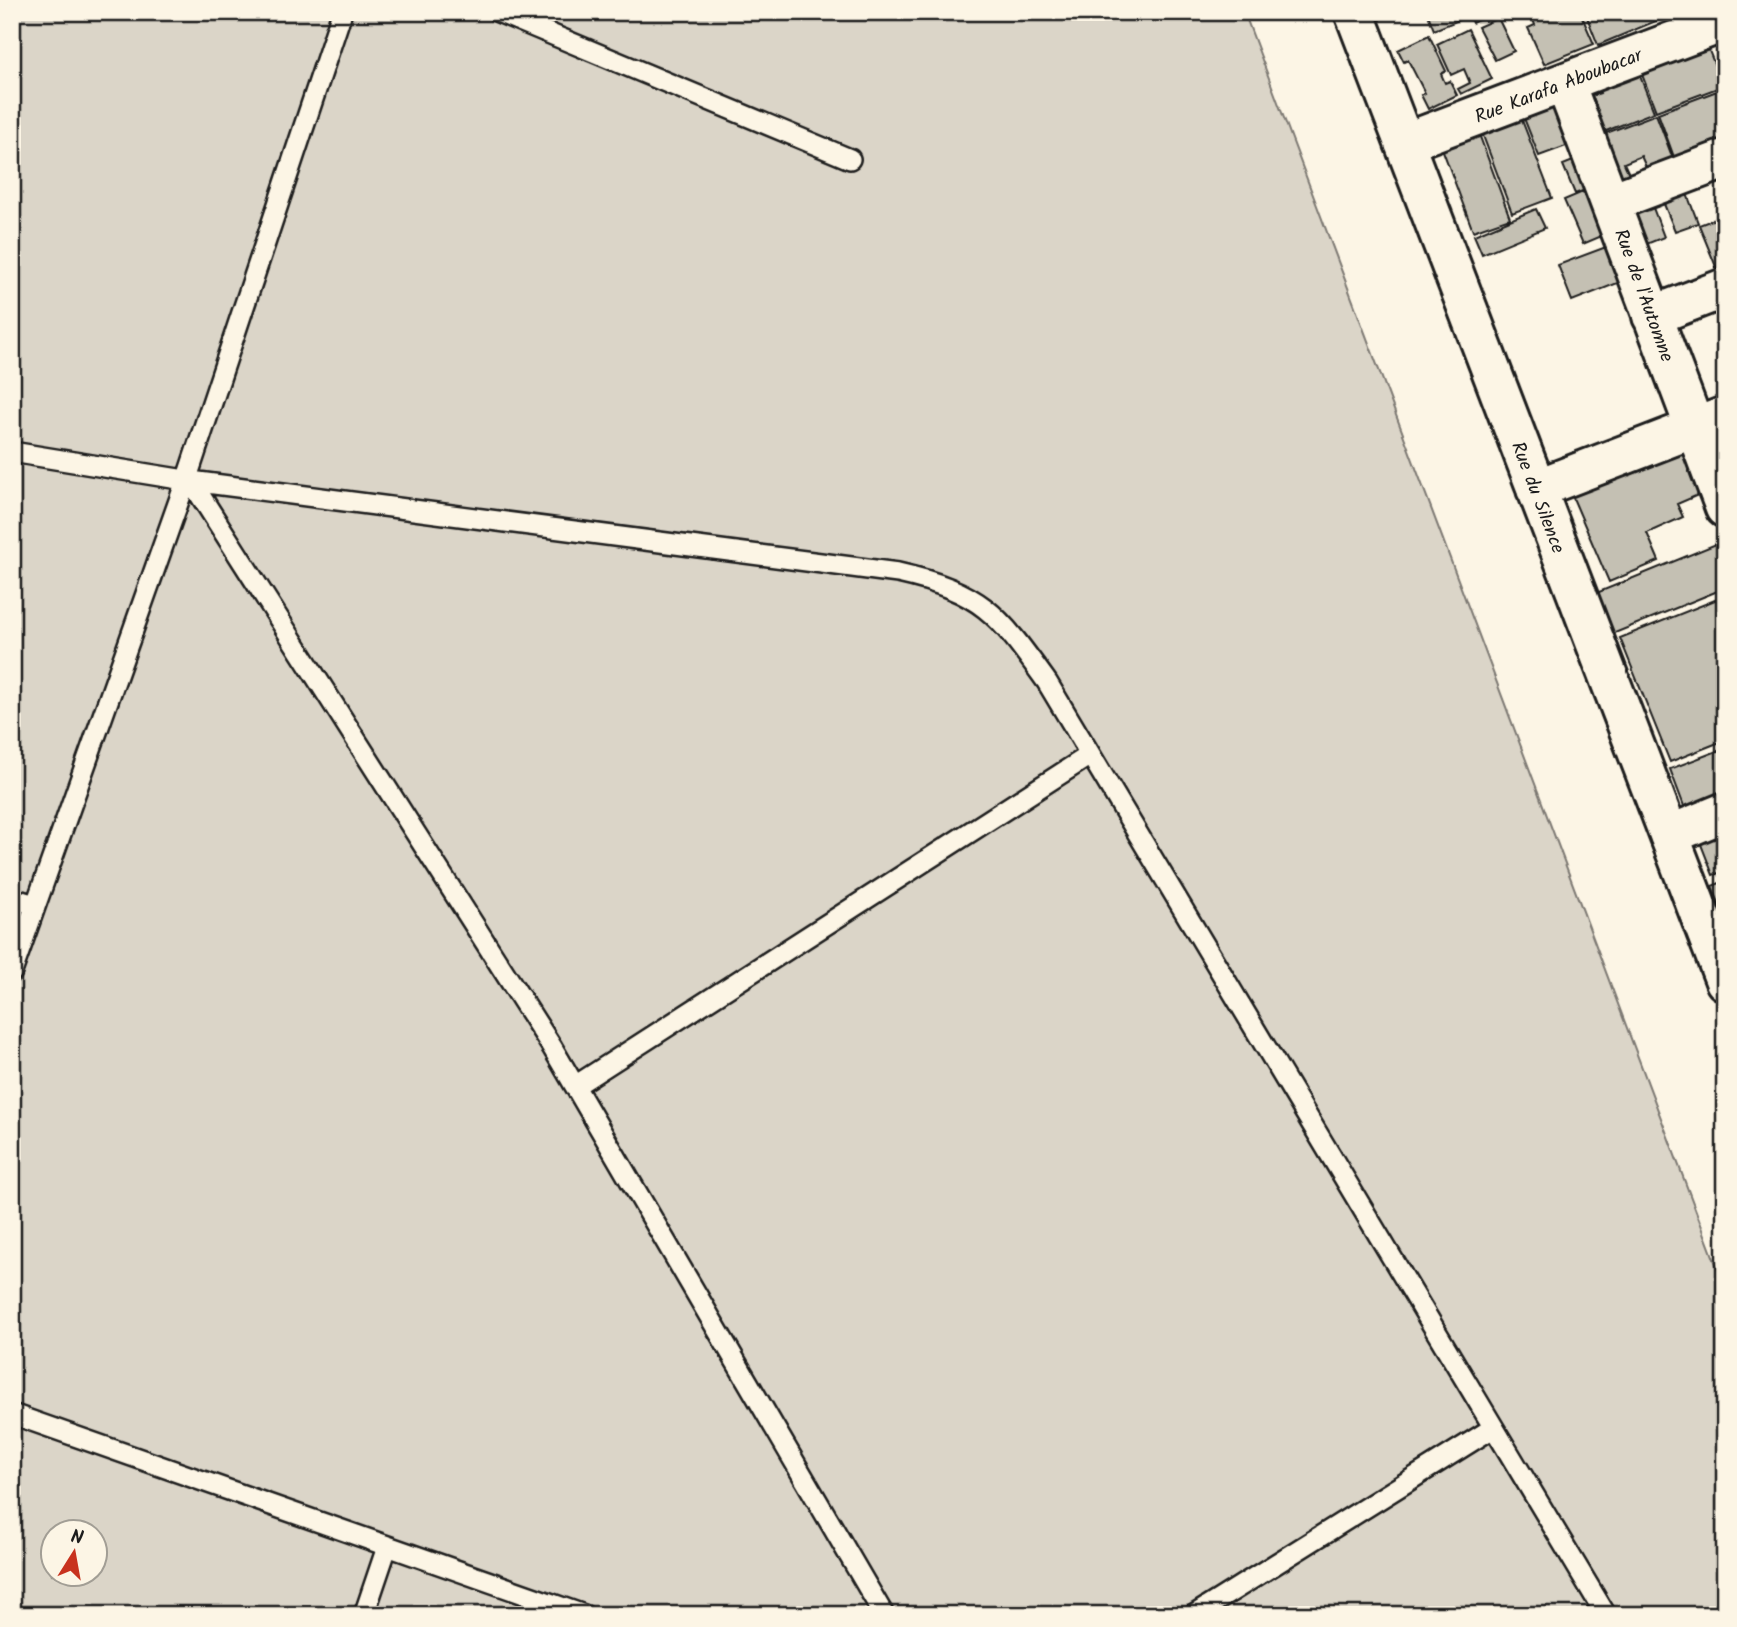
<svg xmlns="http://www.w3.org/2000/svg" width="1737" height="1627" font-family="Kalam,sans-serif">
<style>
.green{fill:#dbd5c8;stroke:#7c7872;stroke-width:2;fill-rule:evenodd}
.building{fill:#c4c0b3;stroke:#1c1c1c;stroke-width:2;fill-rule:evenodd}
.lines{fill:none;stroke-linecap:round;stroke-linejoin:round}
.lane-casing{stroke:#1c1c1c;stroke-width:24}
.street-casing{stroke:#1c1c1c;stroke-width:44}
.lane{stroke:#fcf5e5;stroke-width:19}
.street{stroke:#fcf5e5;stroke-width:38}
.labels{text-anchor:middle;stroke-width:7;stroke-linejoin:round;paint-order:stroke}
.street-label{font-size:19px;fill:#1c1c1c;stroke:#fcf5e5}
</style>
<rect width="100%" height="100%" fill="#fcf5e5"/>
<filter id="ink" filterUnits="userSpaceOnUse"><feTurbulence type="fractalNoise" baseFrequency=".0143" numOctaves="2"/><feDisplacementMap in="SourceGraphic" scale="14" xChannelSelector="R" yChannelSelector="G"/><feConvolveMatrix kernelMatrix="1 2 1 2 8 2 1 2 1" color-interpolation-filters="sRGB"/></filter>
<g filter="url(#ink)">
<path class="green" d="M12,12H1244L1725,1288V1615H12ZM52,1532H94V1574H52Z"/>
<path class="building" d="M1427,12H1462L1464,18L1434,30Z
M1467,12H1496L1472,23Z
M1530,12H1580L1594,44L1544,64L1528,28L1535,25Z
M1585,12H1652L1656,21L1598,45Z
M1498,18L1514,51L1495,60L1478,27Z
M1468,29L1492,79L1461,94L1458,89L1470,83L1464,69L1451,75L1437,44Z
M1429,35L1446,71L1441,74L1445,83L1450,81L1457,95L1428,109L1421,95L1425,93L1408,60L1404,62L1398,50Z
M1704,38L1723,86L1656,111L1638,64Z
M1636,66L1654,112L1596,135L1586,84L1591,96L1600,93L1596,81Z
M1725,88V139L1674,157L1658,113Z
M1561,93L1580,141L1539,156L1520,108Z
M1518,110L1552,198L1512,213L1479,125Z
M1656,114L1676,167L1616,189L1596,137ZM1641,156L1646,167L1629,174L1624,163Z
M1476,126L1510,218L1473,231L1439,140Z
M1583,157L1595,186L1575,194L1563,165Z
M1681,178L1698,223L1675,231L1657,187Z
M1597,186L1616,230L1583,244L1564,200Z
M1647,192L1664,237L1639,247L1622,201Z
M1536,209L1545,228L1482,254L1474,235Z
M1725,215V272L1719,274L1699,225Z
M1614,244L1628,279L1572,301L1558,265Z
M1683,443L1705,492L1677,504L1683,517L1647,533L1659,561L1609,582L1570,491Z
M1721,542L1725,550V588L1610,635L1594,594Z
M1725,596V740L1670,762L1620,638Z
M1725,748V800L1687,814L1670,769Z
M1725,823V871L1713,875L1697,834Z
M1725,881V918L1712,886Z"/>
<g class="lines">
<g class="lane-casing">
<path id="lane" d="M498,12L850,159
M12,452L191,481L898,573C983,592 998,614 1047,682L1606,1615
M191,481L552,1047L884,1615
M12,898L35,905
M12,972L187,478L342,12
M575,1086L1090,755
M12,1414L584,1615
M364,1615L387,1547
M1194,1615L1493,1428"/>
</g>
<g class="street-casing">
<path id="street" d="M1354,12L1725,981
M1565,83L1725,508
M1404,143L1711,27
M1611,202L1725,159
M1652,316L1725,288
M1536,489L1725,416
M1669,835L1725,812"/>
</g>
<use href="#lane" class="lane"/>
<use href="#street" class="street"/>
</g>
</g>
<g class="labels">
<g class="street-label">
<text transform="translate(1558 85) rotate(-21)" y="7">Rue Karafa Aboubacar</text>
<text transform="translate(1645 295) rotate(70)" y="7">Rue de l'Automne</text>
<text transform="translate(1539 497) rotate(69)" y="7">Rue du Silence</text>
</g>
</g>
<rect width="1737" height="1627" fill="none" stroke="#fcf5e5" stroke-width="42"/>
<rect x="21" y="21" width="1695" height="1585" fill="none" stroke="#1c1c1c" stroke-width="2.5" filter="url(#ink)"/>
<g transform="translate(74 1553) rotate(11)"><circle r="33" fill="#fcf5e5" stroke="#a29e95" stroke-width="2"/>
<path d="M0-5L12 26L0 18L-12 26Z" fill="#c8321e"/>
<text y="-10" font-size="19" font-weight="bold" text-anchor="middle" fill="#1c1c1c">N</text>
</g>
</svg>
